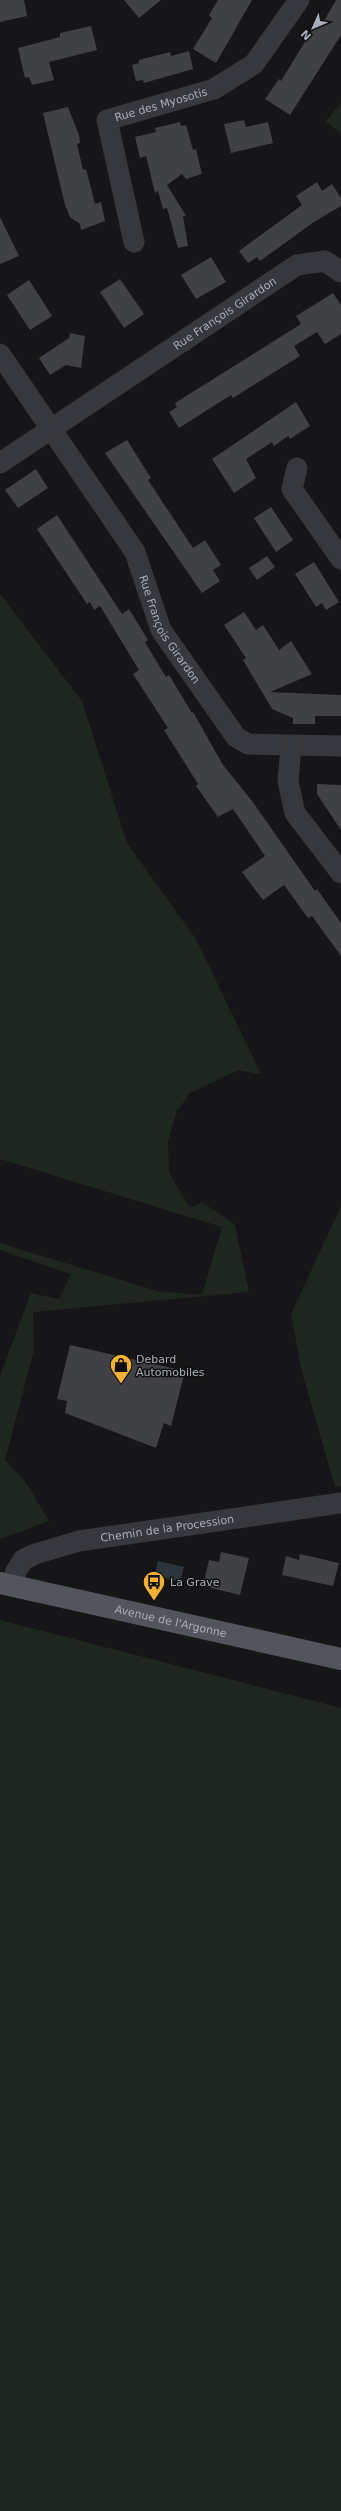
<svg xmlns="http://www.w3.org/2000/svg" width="341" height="2511" font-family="'DejaVu Sans',sans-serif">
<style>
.green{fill:#1e261f}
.water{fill:#2c353c}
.building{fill:#404145}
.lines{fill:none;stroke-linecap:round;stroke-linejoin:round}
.street{stroke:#37383d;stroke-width:21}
.primary{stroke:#53555c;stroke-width:22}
.labels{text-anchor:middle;stroke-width:3;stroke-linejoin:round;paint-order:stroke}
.street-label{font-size:11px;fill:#a8adb8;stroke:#111113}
.poi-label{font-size:11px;fill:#a8adb8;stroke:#111113;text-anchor:start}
</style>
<rect width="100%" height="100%" fill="#161618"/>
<path class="green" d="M341,103V134L326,121Z
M0,594L82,701L127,843L196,939L261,1074L238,1070L190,1093L176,1113L168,1142L169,1173L190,1208L202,1202L235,1225L249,1292L33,1312L34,1350L5,1460L25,1481L49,1521L0,1539V1376L31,1293L59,1299L71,1274L0,1250V1243L157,1291L202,1295L222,1227L0,1159Z
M341,1206V1486L335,1487L301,1368L291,1314Z
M0,1620L341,1708V2511H0Z"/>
<path class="water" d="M158,1561L184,1567L180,1582L155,1575Z"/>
<path class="building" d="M0,0H24L27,16L0,22Z
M124,0H161L139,18Z
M218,0H252L216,63L193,49L212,18L209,15Z
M336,0H341V35L290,115L265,99L279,79L281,81L315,25L320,28Z
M91,26L97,50L49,62L54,80L32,85L29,77L25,78L18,48L60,37V33Z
M189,51L193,69L144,83L143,80L136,81L132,65L139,63V60L170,52L171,56Z
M68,107L79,135L80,143L77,144L83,170L86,169L95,204L101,202L105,221L81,230L80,224L70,217L65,205L43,113Z
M244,120L246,127L268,122L273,143L231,153L224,124Z
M180,122L181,126L186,125L193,150L196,149L202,174L186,179L182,174L167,185L186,216H183L188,246L178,248L167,208L163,209L158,191L155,193L146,156L140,158L135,137L156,132L155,128Z
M317,182L322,191L332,184L341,198V206L314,222L260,261L257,257L248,263L239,251L302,205L296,196Z
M0,217L19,256L0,264Z
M211,257L226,282L196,299L181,275Z
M120,279L144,314L124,328L100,292Z
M29,280L52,316L30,330L7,295Z
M333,293L341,305V334L325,344L317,332L294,346L300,356L233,398L231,395L179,428L169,412L177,407L175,403L301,324L296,316Z
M70,333L85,336L81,368L66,365L50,375L39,358L69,338Z
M296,402L310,426L290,439L288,436L274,446L272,442L246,459L256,478L234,493L212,459Z
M127,440L151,478L148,480L193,548L205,540L221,565L213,570L220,581L202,593L105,453Z
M36,469L48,488L18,508L5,490Z
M271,507L293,540L276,552L254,518Z
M57,515L122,614L129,609L148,640L145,642L166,677L169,675L192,713L193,712L223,765L252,801L315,891L317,889L341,923V956L312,916L308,918L284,885L263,900L242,872L265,856L233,809L218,817L196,786L198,784L164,730L168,728L133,674L139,670L100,606L94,610L90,602L87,604L37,529Z
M267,556L275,567L257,580L249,568Z
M314,562L339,602L326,610L322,603L316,607L295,574Z
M244,612L256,630L263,625L279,650L291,641L312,674L270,692L341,695V716H315V724H293V718L272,709L243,660L246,658L224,625Z
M317,784L341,785V830L317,794Z
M70,1345L185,1371L171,1426L164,1423L156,1448L65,1413L67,1401L57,1399Z
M221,1552L249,1558L240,1595L203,1586L209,1560L219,1562Z
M300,1554L339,1563L333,1586L282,1575L286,1556L299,1560Z"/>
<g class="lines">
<g class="street">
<path id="s1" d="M134,242L107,120L214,89L254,64L299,0"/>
<path id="s2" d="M0,354L135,552L161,630L236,737L248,744L341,746"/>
<path id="s3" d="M0,463L297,265L325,261L341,272"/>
<path d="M297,468L292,489L341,559"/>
<path d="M291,746L288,781L295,813L341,873"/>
<path id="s4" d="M12,1585L16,1571L23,1560L35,1554L79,1541L341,1503"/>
</g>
<path class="primary" id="s5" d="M0,1583L341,1659"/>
</g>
<defs>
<g id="shop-pin" transform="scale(1.15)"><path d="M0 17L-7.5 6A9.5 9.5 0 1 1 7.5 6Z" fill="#f2b134" stroke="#111113"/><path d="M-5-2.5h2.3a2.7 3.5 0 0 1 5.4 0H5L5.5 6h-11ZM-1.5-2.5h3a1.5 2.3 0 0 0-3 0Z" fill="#111"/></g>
<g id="bus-pin" transform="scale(1.15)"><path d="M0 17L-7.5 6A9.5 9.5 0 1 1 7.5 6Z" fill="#f2b134" stroke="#111113"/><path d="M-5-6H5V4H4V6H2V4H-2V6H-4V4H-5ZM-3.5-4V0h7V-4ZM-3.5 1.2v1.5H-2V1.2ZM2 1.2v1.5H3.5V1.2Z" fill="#111"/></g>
</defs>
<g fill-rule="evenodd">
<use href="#shop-pin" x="121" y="1365"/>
<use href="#bus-pin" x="154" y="1582"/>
</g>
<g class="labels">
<g class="street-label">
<text dy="4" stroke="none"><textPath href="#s1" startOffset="181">Rue des Myosotis</textPath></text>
<text dy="4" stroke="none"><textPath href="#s3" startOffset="270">Rue François Girardon</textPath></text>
<text dy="4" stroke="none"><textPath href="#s2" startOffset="325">Rue François Girardon</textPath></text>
<text dy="4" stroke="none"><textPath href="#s4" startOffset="176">Chemin de la Procession</textPath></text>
<text dy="4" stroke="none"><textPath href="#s5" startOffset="175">Avenue de l'Argonne</textPath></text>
</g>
<g class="poi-label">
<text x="136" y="1363">Debard<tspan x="136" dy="13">Automobiles</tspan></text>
<text x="170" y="1586">La Grave</text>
</g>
</g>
<g transform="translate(313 28) rotate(225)" stroke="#111113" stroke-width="3" paint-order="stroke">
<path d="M0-3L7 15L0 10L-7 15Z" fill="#a8adb8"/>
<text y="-6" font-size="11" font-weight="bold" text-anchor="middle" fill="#a8adb8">N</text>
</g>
</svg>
